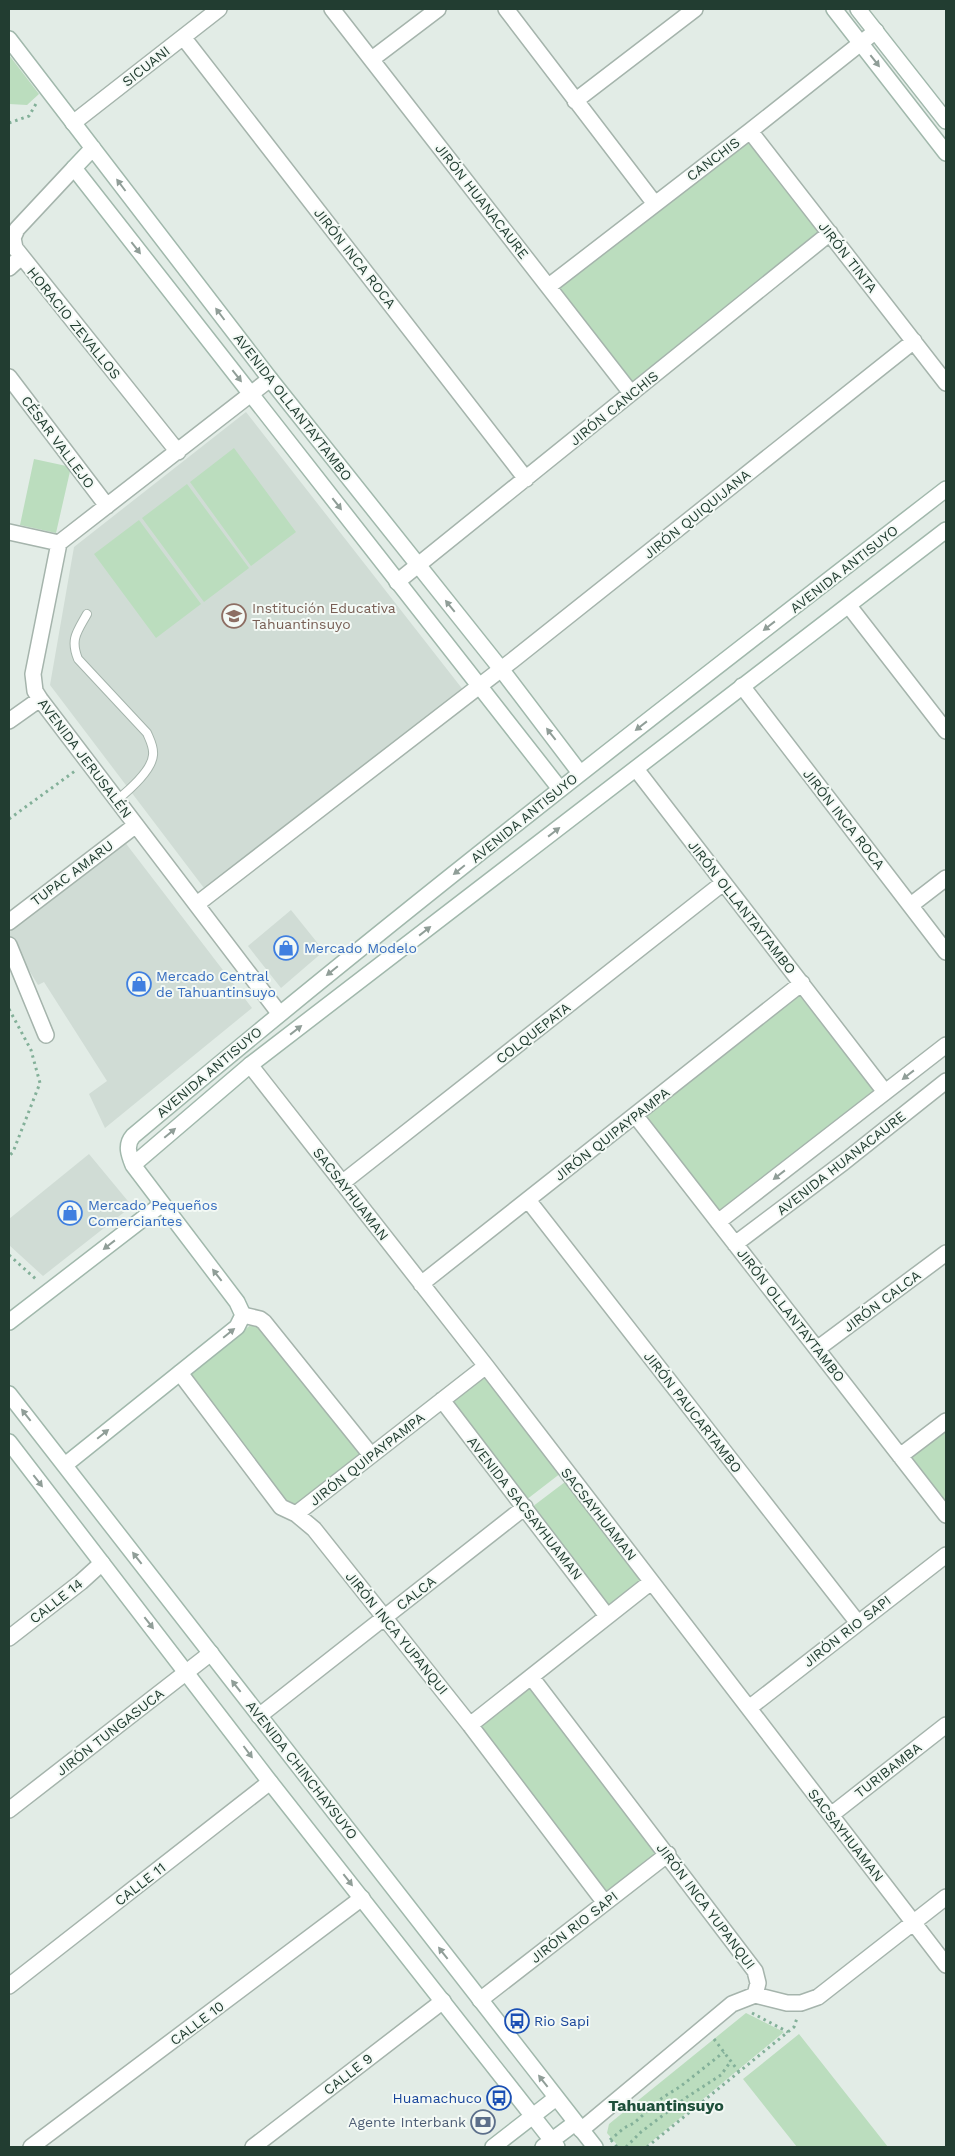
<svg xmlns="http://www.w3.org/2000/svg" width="955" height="2156" font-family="'Work Sans',sans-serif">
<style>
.built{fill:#d0dcd5}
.green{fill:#bbddbe}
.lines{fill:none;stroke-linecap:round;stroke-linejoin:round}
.lane-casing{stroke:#a5b4ac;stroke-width:10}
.street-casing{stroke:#a5b4ac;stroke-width:18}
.secondary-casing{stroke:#a1b8ac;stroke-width:18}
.path{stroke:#83b099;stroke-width:3;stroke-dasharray:2.5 4;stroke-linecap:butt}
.lane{stroke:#fff;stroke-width:8}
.street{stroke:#fff;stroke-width:15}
.secondary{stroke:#fff;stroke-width:15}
.oneway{fill:#909e98}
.labels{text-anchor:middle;stroke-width:4;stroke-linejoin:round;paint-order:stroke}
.street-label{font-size:14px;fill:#223d31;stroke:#f3f9f5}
.education-label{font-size:14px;fill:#785e54;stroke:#f3f9f5;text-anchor:start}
.shop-label{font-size:14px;fill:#366cbe;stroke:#f3f9f5;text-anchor:start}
.transit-label{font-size:14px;fill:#164399;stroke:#f3f9f5;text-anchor:start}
.service-label{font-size:14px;fill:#4e5e75;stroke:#f3f9f5;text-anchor:end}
.quarter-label{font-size:16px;font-weight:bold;fill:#1e4f3a;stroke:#f3f9f5}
</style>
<rect width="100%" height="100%" fill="#e2ece6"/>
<path class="built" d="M246,412L464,691L204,888L50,685L74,547Z
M124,841L252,1008L105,1128L89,1094L107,1081L44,982L38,985L9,937V932Z
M291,910L324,951L281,988L248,946Z
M89,1154L132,1206L43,1276L9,1245V1219Z"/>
<path class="green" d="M9,55L39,94L27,105L9,104Z
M749,137L824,233L633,387L555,286Z
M234,448L296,532L251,566L190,482Z
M34,459L71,467L56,533L20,525Z
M187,484L249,568L204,602L142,518Z
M139,520L201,604L156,638L94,554Z
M799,995L875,1091L720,1211L646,1117Z
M257,1320L361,1454L292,1508L188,1374Z
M484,1375L561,1473L526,1500L449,1402Z
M946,1428V1503L910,1455Z
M565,1482L641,1580L607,1607L532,1507Z
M531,1684L661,1852L604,1896L477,1726Z
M746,2013L784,2032L645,2147H619L607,2133L609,2124Z
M799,2034L888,2147H797L743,2079Z"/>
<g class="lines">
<g class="lane-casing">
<path id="lane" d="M87,614C77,632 70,639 78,659L147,733C150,740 154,747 153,755C152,771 128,791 117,800"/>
</g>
<g class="street-casing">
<path id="street" d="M332,9L631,393
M506,9L655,204
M183,37L526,479
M372,59L438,9
M575,101L695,9
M73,123L219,9
M750,131L946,383
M74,168L17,229L13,238L15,248L178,452
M9,268L21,257
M549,286L750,131L876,31
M9,377L107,506
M270,379L59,543L33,674L35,691L40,699L279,1013
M9,532L59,543
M397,582L830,233
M849,606L946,731
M742,686L946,952
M9,721L40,699
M636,769L885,1092
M197,904L513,660L914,341
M911,905L946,878
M9,922L136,825
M9,945L46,1035
M250,1065L486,1366L946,1965
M635,1115L946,1515
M342,1183L723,883
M528,1200L858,1623
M718,1222L946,1045
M735,1244L844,1162L946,1081
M421,1284L802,983
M243,1315L260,1319L264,1322L371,1455
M817,1349L946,1253
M180,1373L281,1507L296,1514L314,1529L470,1725L605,1903
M442,1400L607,1616
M900,1456L946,1421
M296,1514L486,1366
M9,1638L81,1582L102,1563
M532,1678L755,1971L758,1983L755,1995
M749,1708L946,1555
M259,1716L525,1507
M470,1725L651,1582
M9,1810L211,1653
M831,1815L946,1725
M9,1986L270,1782
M480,2000L668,1854
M581,2130L732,2004L755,1995L787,2003H801L818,1997L946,1897
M31,2147L362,1898
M253,2147L443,2001"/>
</g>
<g class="secondary-casing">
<path id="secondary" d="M834,9L946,153
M858,9L946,121
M9,39L270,379L501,669L580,773
M93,148L74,168L560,789
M133,1165L250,1065L946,530
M9,1322L162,1204
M9,1394L595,2147
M9,1442L270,1782L557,2147
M65,1465L237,1327L243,1315L237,1302L133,1165C129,1155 125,1145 133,1136C398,913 672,701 946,489
M493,2147L556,2098
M543,2147L575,2123"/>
</g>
<path class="path" d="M9,123L29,116L37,102
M9,819L75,771
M9,1009L31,1050L40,1083L13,1152L9,1156
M9,1255L38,1281
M752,2013L788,2032
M714,2039L739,2072
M610,2140L624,2128L634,2123L662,2098L681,2086L724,2052
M611,2140L617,2147
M626,2147L641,2132L687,2097L721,2075L731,2061
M647,2147L794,2027L797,2018"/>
<use href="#lane" class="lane"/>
<use href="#street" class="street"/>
<use href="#secondary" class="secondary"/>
</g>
<defs><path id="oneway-solid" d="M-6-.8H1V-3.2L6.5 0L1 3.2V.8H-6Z" transform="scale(1.25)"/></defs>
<g class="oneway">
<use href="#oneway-solid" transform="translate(875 61) rotate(52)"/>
<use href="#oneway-solid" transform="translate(121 185) rotate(-127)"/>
<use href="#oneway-solid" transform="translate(136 248) rotate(52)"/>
<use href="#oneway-solid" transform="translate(220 314) rotate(-127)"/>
<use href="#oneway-solid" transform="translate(237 376) rotate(52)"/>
<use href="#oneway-solid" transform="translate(337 504) rotate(52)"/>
<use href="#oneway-solid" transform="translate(450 606) rotate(-129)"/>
<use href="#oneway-solid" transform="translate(769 626) rotate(142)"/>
<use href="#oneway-solid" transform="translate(641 726) rotate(142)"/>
<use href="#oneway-solid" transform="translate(551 734) rotate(-128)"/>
<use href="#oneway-solid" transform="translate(554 832) rotate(-38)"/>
<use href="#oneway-solid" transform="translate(459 870) rotate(141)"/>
<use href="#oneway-solid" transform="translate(425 931) rotate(-38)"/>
<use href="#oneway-solid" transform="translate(332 971) rotate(141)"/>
<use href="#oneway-solid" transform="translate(296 1030) rotate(-38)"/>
<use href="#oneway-solid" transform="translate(908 1075) rotate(142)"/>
<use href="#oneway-solid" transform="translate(170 1133) rotate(-40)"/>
<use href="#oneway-solid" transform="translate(779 1175) rotate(142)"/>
<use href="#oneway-solid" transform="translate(109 1245) rotate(142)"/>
<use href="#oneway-solid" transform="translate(217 1275) rotate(-128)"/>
<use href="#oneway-solid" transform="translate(229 1333) rotate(-39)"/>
<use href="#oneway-solid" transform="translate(26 1415) rotate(-128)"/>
<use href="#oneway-solid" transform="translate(103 1434) rotate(-39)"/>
<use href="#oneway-solid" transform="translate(38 1481) rotate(52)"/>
<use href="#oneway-solid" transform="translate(137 1558) rotate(-128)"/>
<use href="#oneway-solid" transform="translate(149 1623) rotate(52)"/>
<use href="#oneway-solid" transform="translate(236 1686) rotate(-128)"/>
<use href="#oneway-solid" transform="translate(248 1752) rotate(53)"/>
<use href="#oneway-solid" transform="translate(348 1880) rotate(52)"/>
<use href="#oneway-solid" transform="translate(443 1953) rotate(-128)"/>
<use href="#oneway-solid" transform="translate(543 2081) rotate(-128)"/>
</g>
<defs>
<g id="school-ring" transform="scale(1.25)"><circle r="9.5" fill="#f3f9f5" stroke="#8d6e63" stroke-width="1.5"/><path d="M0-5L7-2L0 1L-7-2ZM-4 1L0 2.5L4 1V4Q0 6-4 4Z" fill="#8d6e63"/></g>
<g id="shop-ring" transform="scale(1.25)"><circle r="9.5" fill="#f3f9f5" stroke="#3f7fe0" stroke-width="1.5"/><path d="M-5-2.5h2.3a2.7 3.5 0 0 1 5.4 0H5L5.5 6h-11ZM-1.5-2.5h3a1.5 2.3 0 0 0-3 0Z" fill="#3f7fe0"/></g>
<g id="bus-ring" transform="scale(1.25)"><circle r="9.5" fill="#f3f9f5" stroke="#1a4fb4" stroke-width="1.5"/><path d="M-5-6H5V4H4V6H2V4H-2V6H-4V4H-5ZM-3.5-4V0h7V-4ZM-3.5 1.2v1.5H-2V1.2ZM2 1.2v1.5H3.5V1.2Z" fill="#1a4fb4"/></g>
<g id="bank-ring" transform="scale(1.25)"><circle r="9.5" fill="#f3f9f5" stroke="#5c6f8a" stroke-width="1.5"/><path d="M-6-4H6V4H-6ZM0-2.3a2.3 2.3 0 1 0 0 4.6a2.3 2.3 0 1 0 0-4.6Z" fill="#5c6f8a"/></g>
</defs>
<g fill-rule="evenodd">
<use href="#school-ring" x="234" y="616"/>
<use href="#shop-ring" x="286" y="948"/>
<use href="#shop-ring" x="139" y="984"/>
<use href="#shop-ring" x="70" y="1213"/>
<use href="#bus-ring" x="517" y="2021"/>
<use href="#bus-ring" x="499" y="2098"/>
<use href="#bank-ring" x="483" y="2122"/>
</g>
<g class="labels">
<g class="street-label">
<text transform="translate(146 66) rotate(-38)" y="5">SICUANI</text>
<text transform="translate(713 159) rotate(-37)" y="5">CANCHIS</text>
<text transform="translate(482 201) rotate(52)" y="5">JIRÓN HUANACAURE</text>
<text transform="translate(848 257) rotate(52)" y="5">JIRÓN TINTA</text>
<text transform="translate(355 258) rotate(52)" y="5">JIRÓN INCA ROCA</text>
<text transform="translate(74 323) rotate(51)" y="5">HORACIO ZEVALLOS</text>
<text transform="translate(293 407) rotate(52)" y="5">AVENIDA OLLANTAYTAMBO</text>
<text transform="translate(614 408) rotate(-39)" y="5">JIRÓN CANCHIS</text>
<text transform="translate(58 442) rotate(53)" y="5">CÉSAR VALLEJO</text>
<text transform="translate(697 514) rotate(-39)" y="5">JIRÓN QUIQUIJANA</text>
<text transform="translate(844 569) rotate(-38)" y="5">AVENIDA ANTISUYO</text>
<text transform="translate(85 758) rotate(53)" y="5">AVENIDA JERUSALÉN</text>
<text transform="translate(524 818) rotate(-39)" y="5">AVENIDA ANTISUYO</text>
<text transform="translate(844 819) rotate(52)" y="5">JIRÓN INCA ROCA</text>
<text transform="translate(72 873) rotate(-37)" y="5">TUPAC AMARU</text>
<text transform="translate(742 907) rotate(52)" y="5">JIRÓN OLLANTAYTAMBO</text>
<text transform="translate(533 1033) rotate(-38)" y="5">COLQUEPATA</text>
<text transform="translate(209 1072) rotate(-40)" y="5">AVENIDA ANTISUYO</text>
<text transform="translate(612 1134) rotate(-38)" y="5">JIRÓN QUIPAYPAMPA</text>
<text transform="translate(841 1163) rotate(-38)" y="5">AVENIDA HUANACAURE</text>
<text transform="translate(351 1194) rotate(52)" y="5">SACSAYHUAMAN</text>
<text transform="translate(882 1301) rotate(-37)" y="5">JIRÓN CALCA</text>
<text transform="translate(791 1315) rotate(52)" y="5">JIRÓN OLLANTAYTAMBO</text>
<text transform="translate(693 1412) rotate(52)" y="5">JIRÓN PAUCARTAMBO</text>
<text transform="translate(367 1459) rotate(-38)" y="5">JIRÓN QUIPAYPAMPA</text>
<text transform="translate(525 1508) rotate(52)" y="5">AVENIDA SACSAYHUAMAN</text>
<text transform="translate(599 1514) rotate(52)" y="5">SACSAYHUAMAN</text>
<text transform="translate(416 1593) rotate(-38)" y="5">CALCA</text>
<text transform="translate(56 1601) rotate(-38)" y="5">CALLE 14</text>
<text transform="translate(847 1631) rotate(-38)" y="5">JIRÓN RIO SAPI</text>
<text transform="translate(397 1633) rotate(51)" y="5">JIRÓN INCA YUPANQUI</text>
<text transform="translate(110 1732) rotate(-38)" y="5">JIRÓN TUNGASUCA</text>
<text transform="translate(302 1770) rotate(52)" y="5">AVENIDA CHINCHAYSUYO</text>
<text transform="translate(888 1770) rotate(-38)" y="5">TURIBAMBA</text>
<text transform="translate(846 1835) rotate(52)" y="5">SACSAYHUAMAN</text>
<text transform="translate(140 1884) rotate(-38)" y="5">CALLE 11</text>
<text transform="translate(706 1906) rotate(53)" y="5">JIRÓN INCA YUPANQUI</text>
<text transform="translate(574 1927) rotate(-38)" y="5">JIRÓN RIO SAPI</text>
<text transform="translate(197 2023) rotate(-37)" y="5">CALLE 10</text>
<text transform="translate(348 2074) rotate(-38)" y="5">CALLE 9</text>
</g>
<g class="education-label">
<text x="252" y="613">Institución Educativa<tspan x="252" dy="16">Tahuantinsuyo</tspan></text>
</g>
<g class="shop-label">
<text x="304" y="953">Mercado Modelo</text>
<text x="156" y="981">Mercado Central<tspan x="156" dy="16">de Tahuantinsuyo</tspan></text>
<text x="88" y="1210">Mercado Pequeños<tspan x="88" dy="16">Comerciantes</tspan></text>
</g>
<g class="transit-label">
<text x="534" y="2026">Rio Sapi</text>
<text x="482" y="2103" text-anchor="end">Huamachuco</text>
</g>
<g class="service-label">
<text x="466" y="2127">Agente Interbank</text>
</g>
<g class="quarter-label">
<text x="666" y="2111">Tahuantinsuyo</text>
</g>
</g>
<rect width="955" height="2156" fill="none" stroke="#223d31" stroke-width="20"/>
</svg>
